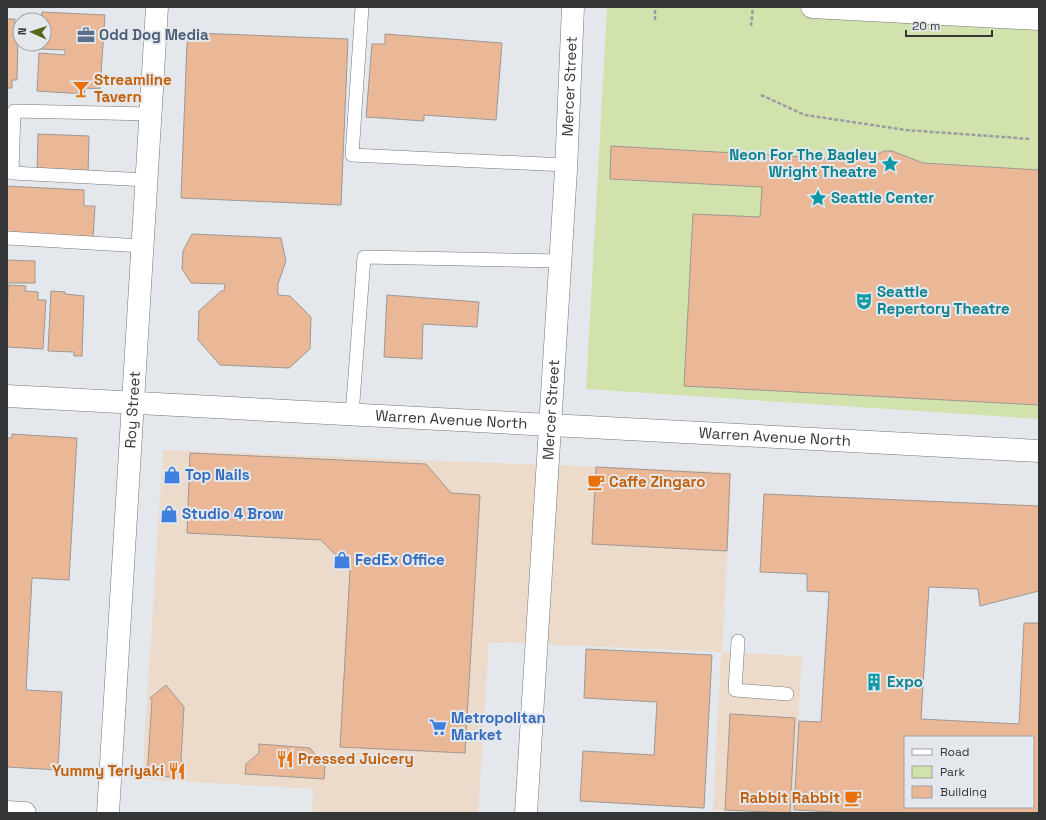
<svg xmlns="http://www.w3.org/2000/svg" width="1046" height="820" font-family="'Space Grotesk',sans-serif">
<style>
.commercial{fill:#ecdbca}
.green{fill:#d2e2ac}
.building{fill:#eab797;stroke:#9d9894;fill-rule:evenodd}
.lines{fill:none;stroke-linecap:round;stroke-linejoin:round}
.lane-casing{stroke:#72767a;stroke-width:14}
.street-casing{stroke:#72767a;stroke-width:23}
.secondary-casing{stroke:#72767a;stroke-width:23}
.path{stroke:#9a9da1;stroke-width:2.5;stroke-dasharray:4 2;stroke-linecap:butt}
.lane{stroke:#fff;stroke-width:13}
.street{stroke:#fff;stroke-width:22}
.secondary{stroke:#fff;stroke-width:22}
.labels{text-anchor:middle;stroke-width:4;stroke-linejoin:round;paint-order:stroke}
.service-label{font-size:15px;font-weight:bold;fill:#4e5e75;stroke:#e4e8ed;text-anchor:start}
.food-label{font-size:15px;font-weight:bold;fill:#c56008;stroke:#e4e8ed;text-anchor:start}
.street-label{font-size:15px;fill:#343638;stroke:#e4e8ed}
.culture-label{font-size:15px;font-weight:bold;fill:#0d838f;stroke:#e4e8ed;text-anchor:start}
.shop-label{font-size:15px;font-weight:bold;fill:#366cbe;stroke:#e4e8ed;text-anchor:start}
</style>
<rect width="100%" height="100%" fill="#e4e8ed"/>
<path class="commercial" d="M163,450L732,472L722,652L802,656L793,813L713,810L721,652L489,642L478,813H312L313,789L142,779Z"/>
<path class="green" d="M607,7H1039V419L586,389Z"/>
<path class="building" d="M42,12L105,15L100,89L85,88L84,94L37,91L39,53L65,55V50L40,49V44H44V20H41Z
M7,19H15L14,36H18L17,80H12V88H7Z
M196,33L348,39L341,205L181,198L187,43L191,36Z
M385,34L502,43L496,120L424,115V121L366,117L372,44H385Z
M38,134L89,136L88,176L37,172Z
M611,146L858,160L869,158L884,151H892L923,163L1039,170V405L684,386L693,214L760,217L762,187L610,179Z
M7,186L84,190V206H95L93,239L7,235Z
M192,234L281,238L286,261L278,284V295L290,296L311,317L310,349L289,368L220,365L198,340L199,311L221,291H224L225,284L191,283L182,269L183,251Z
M7,260L35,261V283H7Z
M8,285L26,286L25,291L38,292V300H46L43,349L7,347Z
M51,291L65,292V294L84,296L82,356H74V352L48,351Z
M387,295L479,302L477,327L423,324L422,359L384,357Z
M12,434L77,438L69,580L32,578L26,690L62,692L58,770L7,767V438H12Z
M190,453L426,464L451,493L480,495L465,753L340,747L350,570L321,540L187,533Z
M596,467L730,474L727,551L592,544Z
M764,494L1039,506V591L980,606L978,589L929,587L921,719L1019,724L1024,623H1039V813H853L794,810L799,721L821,722L829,592L807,591V574L760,572ZM905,737H1033V807H905Z
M586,649L712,655L704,808L580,801L583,751L654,755L657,702L584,698Z
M166,685L184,707L181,760L186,765L172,778L169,777L147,775L152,701L150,698Z
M730,714L795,718L790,813L725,810Z
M259,744L310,748L325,767L324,779L245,774L246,764L259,753Z"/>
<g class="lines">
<g class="lane-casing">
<path id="lane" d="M362,7L352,155L566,165
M147,180L12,173L14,111L150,114
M7,238L142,246
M352,415L364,257L560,261
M738,641L735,690L787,694"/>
</g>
<g class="street-casing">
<g id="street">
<path d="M812,7L1039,19"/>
<path id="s1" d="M7,396L1039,451"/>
<path d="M7,812L25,813"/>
</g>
</g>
<g class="secondary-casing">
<g id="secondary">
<path id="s2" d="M108,813L157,7"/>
<path id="s3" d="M526,813L566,170L573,7"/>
</g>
</g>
<path class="path" d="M655,20V7
M751,26L753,7
M761,95L805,115L906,130L1031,139"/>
<use href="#lane" class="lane"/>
<use href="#street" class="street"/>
<use href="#secondary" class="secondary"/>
</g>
<defs>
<g id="office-bare" transform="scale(1.38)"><path d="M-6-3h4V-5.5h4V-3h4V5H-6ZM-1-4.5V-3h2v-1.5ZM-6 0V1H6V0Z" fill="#5c6f8a" stroke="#e4e8ed" stroke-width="2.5" paint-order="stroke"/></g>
<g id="bar-bare" transform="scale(1.38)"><path d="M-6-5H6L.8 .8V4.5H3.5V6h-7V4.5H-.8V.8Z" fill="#e8710a" stroke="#e4e8ed" stroke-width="2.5" paint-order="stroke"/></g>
<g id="sight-bare" transform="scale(1.38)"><path d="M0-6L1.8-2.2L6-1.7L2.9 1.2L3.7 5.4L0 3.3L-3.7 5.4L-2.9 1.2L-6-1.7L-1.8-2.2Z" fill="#0f9aa8" stroke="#e4e8ed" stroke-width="2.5" paint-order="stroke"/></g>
<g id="theatre-bare" transform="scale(1.38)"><path d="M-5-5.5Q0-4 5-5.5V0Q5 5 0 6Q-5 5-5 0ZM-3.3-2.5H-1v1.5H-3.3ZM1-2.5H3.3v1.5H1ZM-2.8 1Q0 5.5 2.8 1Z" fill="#0f9aa8" stroke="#e4e8ed" stroke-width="2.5" paint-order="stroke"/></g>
<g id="shop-bare" transform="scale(1.38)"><path d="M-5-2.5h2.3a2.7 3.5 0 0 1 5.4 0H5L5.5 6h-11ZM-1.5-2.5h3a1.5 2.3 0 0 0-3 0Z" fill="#3f7fe0" stroke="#e4e8ed" stroke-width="2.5" paint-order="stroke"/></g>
<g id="cafe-bare" transform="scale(1.38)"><path d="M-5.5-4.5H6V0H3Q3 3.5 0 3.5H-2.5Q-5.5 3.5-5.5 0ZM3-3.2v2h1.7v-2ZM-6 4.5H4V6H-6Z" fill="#e8710a" stroke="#e4e8ed" stroke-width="2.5" paint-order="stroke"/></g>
<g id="building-bare" transform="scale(1.38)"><path d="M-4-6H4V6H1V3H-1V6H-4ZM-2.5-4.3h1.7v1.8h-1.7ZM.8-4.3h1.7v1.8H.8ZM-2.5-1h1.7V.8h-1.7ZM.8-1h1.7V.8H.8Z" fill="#0f9aa8" stroke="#e4e8ed" stroke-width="2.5" paint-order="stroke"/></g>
<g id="supermarket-bare" transform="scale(1.38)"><path d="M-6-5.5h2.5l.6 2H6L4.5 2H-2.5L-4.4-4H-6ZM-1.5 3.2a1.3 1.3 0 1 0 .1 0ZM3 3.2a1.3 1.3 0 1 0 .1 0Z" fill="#3f7fe0" stroke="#e4e8ed" stroke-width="2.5" paint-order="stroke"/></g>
<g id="restaurant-bare" transform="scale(1.38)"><path d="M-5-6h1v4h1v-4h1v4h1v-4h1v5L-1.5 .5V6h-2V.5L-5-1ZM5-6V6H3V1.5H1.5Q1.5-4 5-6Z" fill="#e8710a" stroke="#e4e8ed" stroke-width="2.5" paint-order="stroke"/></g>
</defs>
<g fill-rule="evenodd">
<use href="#office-bare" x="86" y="35"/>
<use href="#bar-bare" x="81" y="89"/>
<use href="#sight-bare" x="890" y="164"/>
<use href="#sight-bare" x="818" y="198"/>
<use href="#theatre-bare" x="864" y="301"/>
<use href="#shop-bare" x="172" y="475"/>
<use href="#cafe-bare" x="596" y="482"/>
<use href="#shop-bare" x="169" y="514"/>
<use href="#shop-bare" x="342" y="560"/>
<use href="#building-bare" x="874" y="682"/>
<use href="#supermarket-bare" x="438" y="727"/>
<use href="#restaurant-bare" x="285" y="759"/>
<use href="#restaurant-bare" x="177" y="771"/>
<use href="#cafe-bare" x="853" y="798"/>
</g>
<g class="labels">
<g class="service-label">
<text x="99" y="40">Odd Dog Media</text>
</g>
<g class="food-label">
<text x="94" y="85">Streamline<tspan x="94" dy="17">Tavern</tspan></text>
<text x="609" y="487">Caffe Zingaro</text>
<text x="298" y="764">Pressed Juicery</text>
<text x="164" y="776" text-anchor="end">Yummy Teriyaki</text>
<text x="840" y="803" text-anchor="end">Rabbit Rabbit</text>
</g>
<g class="street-label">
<text dy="5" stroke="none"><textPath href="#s3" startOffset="728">Mercer Street</textPath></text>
<text dy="5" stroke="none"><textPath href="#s2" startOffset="404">Roy Street</textPath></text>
<text dy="5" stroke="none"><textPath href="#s3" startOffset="404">Mercer Street</textPath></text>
<text dy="5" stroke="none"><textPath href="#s1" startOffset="445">Warren Avenue North</textPath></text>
<text dy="5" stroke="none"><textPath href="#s1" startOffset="769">Warren Avenue North</textPath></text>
</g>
<g class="culture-label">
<text x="877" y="160" text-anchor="end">Neon For The Bagley<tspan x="877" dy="17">Wright Theatre</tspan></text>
<text x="831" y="203">Seattle Center</text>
<text x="877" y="297">Seattle<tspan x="877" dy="17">Repertory Theatre</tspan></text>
<text x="887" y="687">Expo</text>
</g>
<g class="shop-label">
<text x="185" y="480">Top Nails</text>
<text x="182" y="519">Studio 4 Brow</text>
<text x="355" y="565">FedEx Office</text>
<text x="451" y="723">Metropolitan<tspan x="451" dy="17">Market</tspan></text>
</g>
</g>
<rect width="1046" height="820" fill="none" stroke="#343638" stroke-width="16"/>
<rect x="904" y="736" width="130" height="72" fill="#e4e8ed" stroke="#9ea1a5"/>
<rect x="912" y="749" width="20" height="6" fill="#ffffff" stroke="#9ea1a5"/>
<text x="940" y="756" font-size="12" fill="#343638">Road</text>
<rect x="912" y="766" width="20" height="12" fill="#d2e2ac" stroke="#9ea1a5"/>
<text x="940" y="776" font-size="12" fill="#343638">Park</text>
<rect x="912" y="786" width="20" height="12" fill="#eab797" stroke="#9ea1a5"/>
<text x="940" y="796" font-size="12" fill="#343638">Building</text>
<g transform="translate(32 32) rotate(273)"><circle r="19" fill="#e4e8ed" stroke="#9ea1a5"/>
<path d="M0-3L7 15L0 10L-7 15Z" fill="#546916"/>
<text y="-6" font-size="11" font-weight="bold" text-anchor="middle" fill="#343638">N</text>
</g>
<path d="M906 30v6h86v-6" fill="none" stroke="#343638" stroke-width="2"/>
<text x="912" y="30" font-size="12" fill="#343638" stroke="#e4e8ed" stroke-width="3" paint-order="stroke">20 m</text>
</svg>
